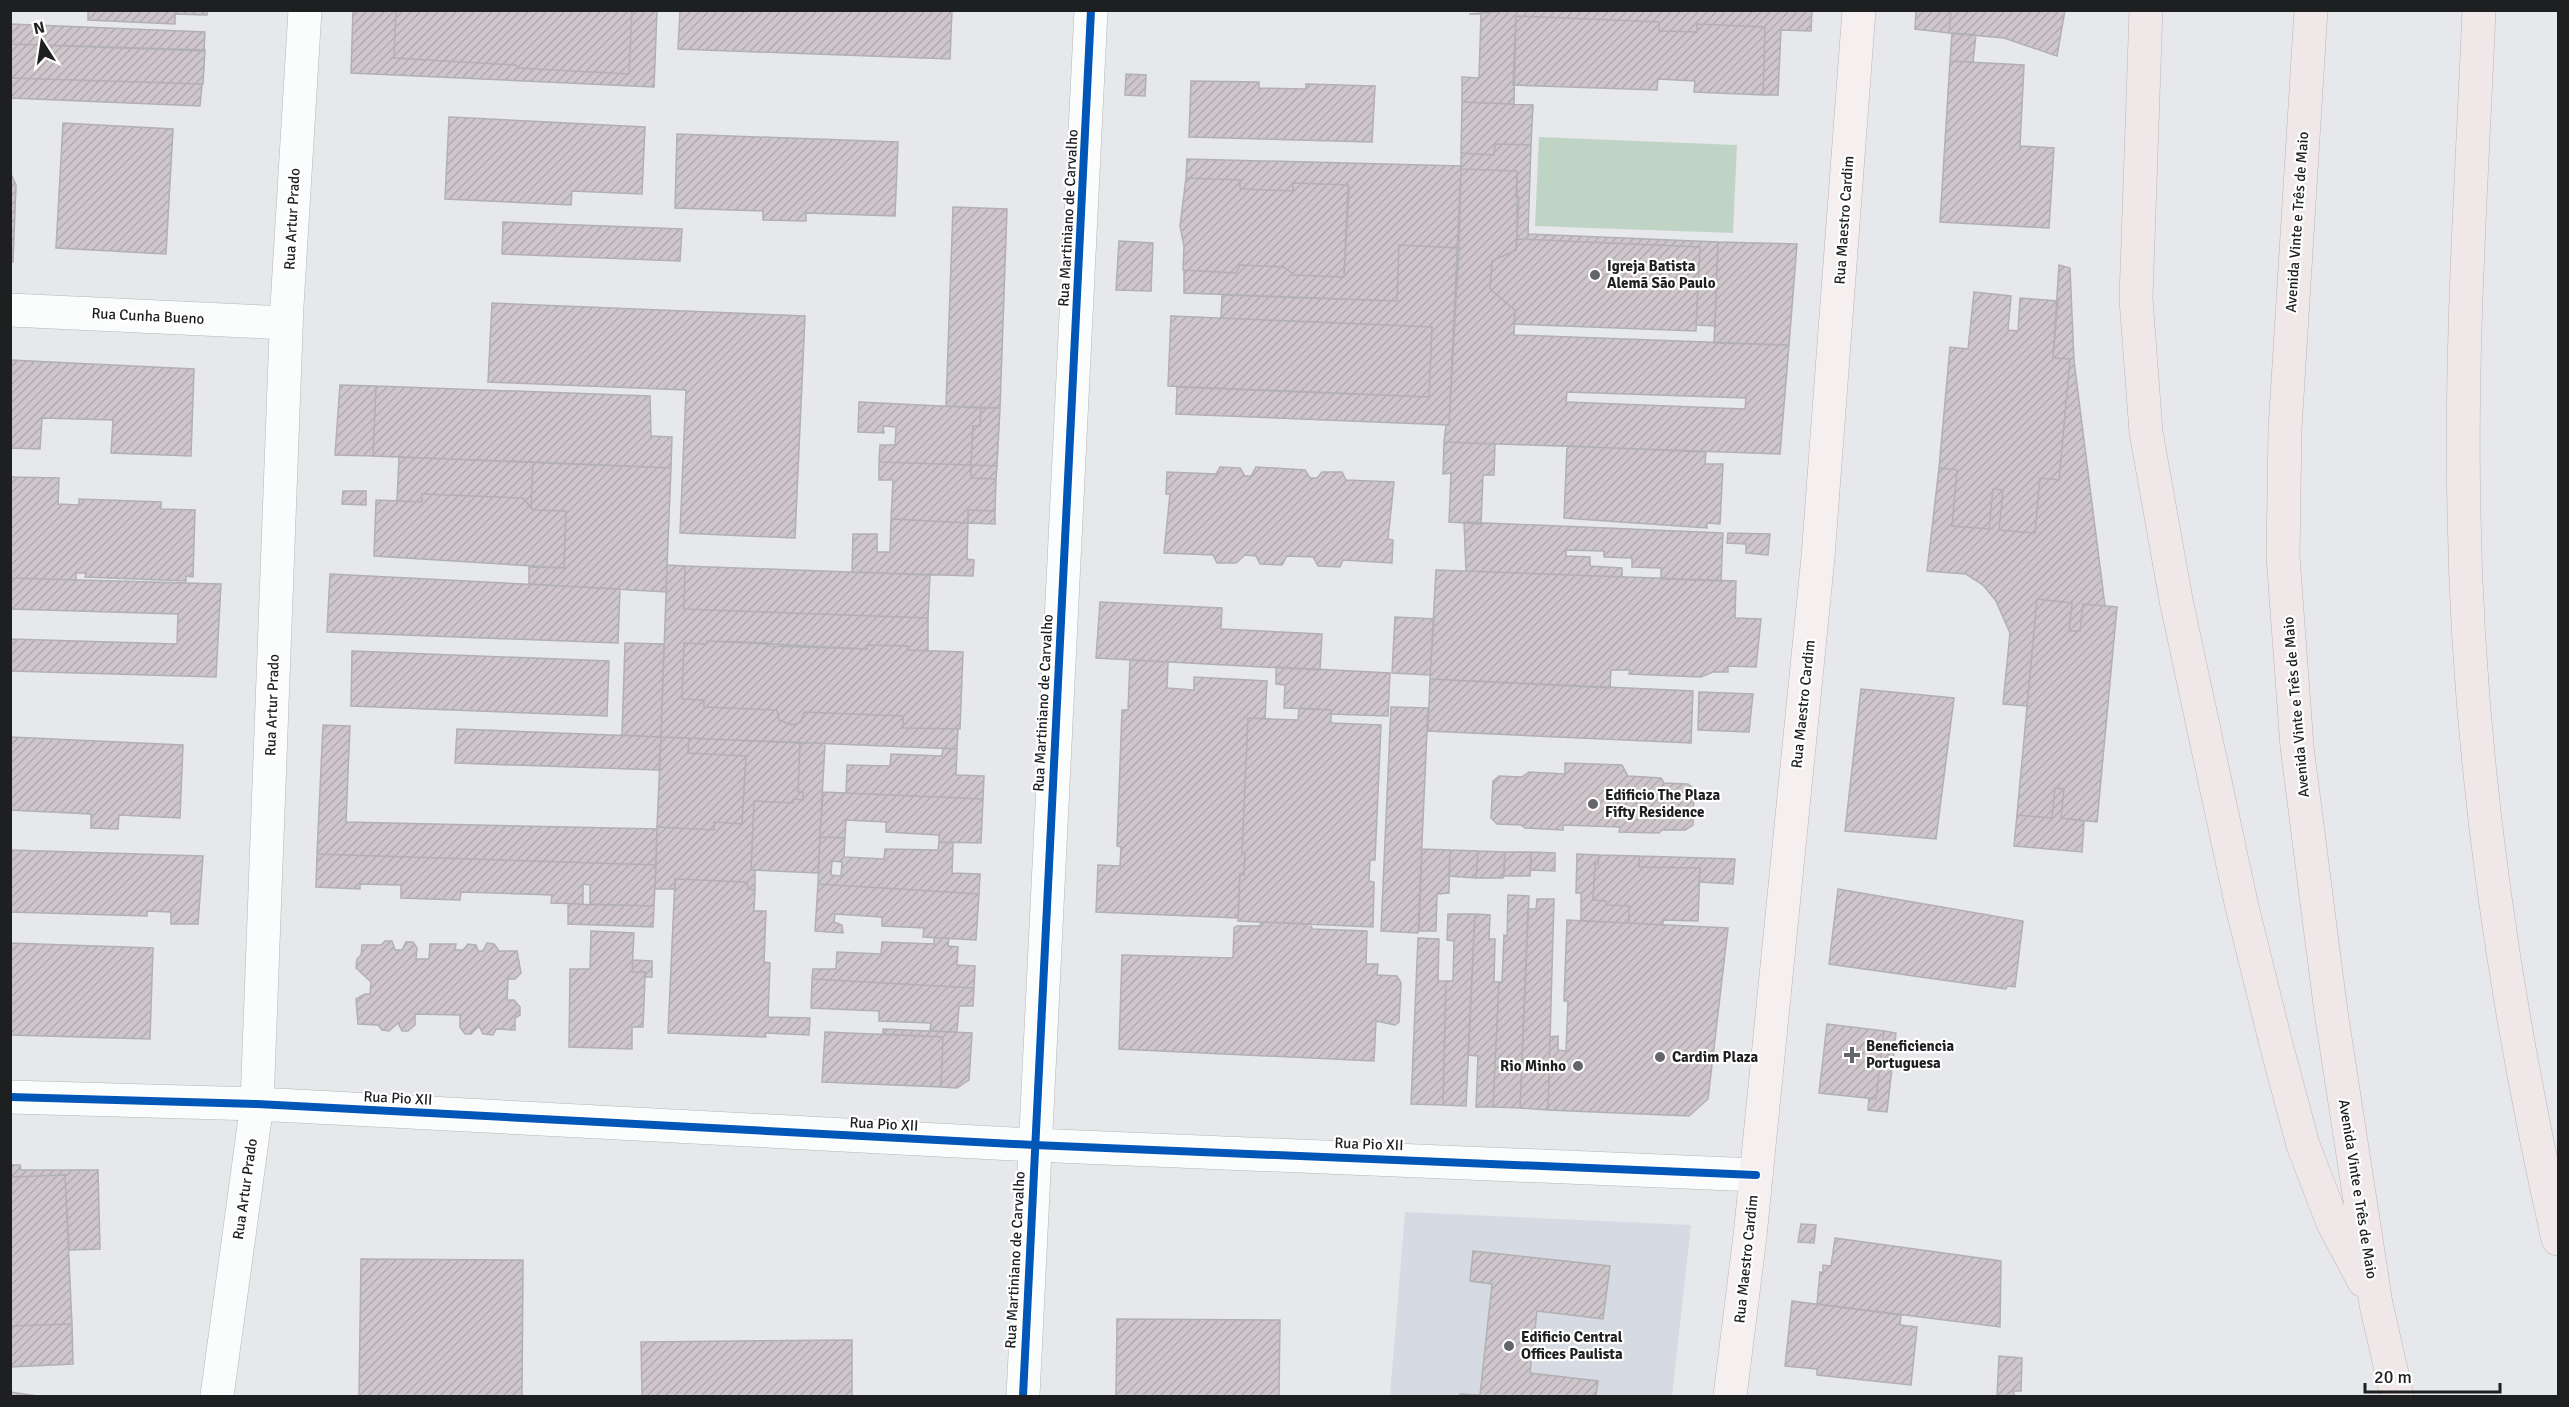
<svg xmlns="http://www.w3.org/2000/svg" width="2569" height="1407" font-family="Signika,sans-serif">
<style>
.built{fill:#d6dae2}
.grass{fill:#c0d4c6}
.building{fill:url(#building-hatch);stroke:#b1b0b2;stroke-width:1.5;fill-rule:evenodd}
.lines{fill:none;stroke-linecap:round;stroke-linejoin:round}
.minor-casing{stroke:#b4b5b8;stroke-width:34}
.major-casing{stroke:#bdb4b5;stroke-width:34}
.highway-casing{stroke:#bdb4b5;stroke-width:34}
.minor{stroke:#fbfcfc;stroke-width:33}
.major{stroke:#f5f0ef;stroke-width:33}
.highway{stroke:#f0e8e8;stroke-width:33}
.cycleway-casing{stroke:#fff;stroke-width:11}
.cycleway{stroke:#0057b8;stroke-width:8}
.poi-dot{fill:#646568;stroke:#fff;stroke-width:2}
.labels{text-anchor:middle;stroke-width:4.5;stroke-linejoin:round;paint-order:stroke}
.street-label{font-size:15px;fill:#1e1f21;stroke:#fff}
.poi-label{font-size:15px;font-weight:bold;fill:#1e1f21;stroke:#fff;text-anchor:start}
</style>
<defs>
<pattern id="building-hatch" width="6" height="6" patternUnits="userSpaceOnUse" patternTransform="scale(1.5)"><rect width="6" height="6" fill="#cec6cb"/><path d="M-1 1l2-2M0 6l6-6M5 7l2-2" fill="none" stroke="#b0aaae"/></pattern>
</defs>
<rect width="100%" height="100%" fill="#e7e8eb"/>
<path class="built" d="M1405,1212L1691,1225L1672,1396H1390Z"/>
<path class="grass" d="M1539,137L1737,145L1733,233L1535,226Z"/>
<path class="building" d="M88,10H207V15L175,14V24L88,20Z
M353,10H396L394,58L516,65L517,68L629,74L632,10H657L654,87L351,73Z
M396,10H632L629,74L517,68L516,65L394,58Z
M680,10H952L950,59L678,49Z
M1517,10H1812L1811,31L1781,30L1778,95H1763L1765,27L1697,24V32L1659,31V22L1516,16L1514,104L1462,102V77L1479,78L1481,14H1469Z
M1916,10H1951L1949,33L1915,29Z
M1951,10H2065L2057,56L2004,38L1949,33Z
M1516,16L1659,22V31L1697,32V24L1765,27L1763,95L1694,92L1695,81L1658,79L1657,90L1513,85Z
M10,24L205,32L204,51L10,44Z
M1952,33L1976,35L1973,62L1950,61Z
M10,44L205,50L203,84L10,78Z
M1950,61L2024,65L2020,146L2054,148L2049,228L1940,222Z
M1126,74L1146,75L1145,96L1125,95Z
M10,78L202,84L200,106L10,98Z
M1191,81L1259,82V88L1306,89V84L1375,86L1372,142L1189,137Z
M1462,102L1533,105L1531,145L1495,144L1494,155L1461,153Z
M449,117L645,127L642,194L572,191L571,205L445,199Z
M63,123L173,129L166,254L56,248Z
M677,134L898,142L895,216L806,213V221L763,220V211L675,208Z
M1495,144L1531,145L1528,234L1718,242L1715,326L1696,325L1700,247L1517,239V171L1461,169V153L1494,155Z
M1187,159L1461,166L1459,248L1399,245L1397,301L1184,293V270L1236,273L1240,265L1284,267L1294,275L1344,277L1349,189L1348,185L1293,183V191L1243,189L1240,188V180L1186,178Z
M1461,169L1517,171L1516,197H1519L1516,250L1492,261L1490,289L1515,310L1514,335L1789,345L1780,454L1444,442L1446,425H1449ZM1567,392L1746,398L1745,409L1566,402Z
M10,172L16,185L13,262H10Z
M1186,178L1240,180V188L1243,189L1293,191V183L1348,185L1344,277L1294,275L1284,267L1240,265L1236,273L1183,270L1184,246L1180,226Z
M953,207L1007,209L1000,408L946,406Z
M503,222L682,229L680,261L502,254Z
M1517,239L1700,247L1696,331L1514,324L1515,310L1490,289L1492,261L1516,250Z
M1119,241L1153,243L1151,291L1116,290Z
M1718,242L1797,244L1789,345L1714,343Z
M1399,245L1459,248L1449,425L1176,414L1177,387L1429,397L1432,327L1221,318L1222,295L1397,301Z
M2059,265L2070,268L2074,361L2105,606L2083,604L2080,631H2069L2072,603L2037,599L2027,706L2003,704L2010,633L1996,601L1983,585L1966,574L1927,571L1939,468L1957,470L1952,526L1989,529L1993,489L2003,490L1999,530L2035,533L2040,478L2059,480L2070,359L2053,358Z
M1974,292L2011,296L2008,330L2018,331L2020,298L2058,301L2053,358L2070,359L2059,480L2040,478L2035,533L1999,530L2003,490L1993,489L1989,529L1952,526L1957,470L1939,468L1950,347L1968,349Z
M492,303L805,316L795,538L680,533L686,390L488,382Z
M1171,316L1432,327L1429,397L1168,386Z
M10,360L194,369L191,456L111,453L113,420L42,418L40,449L10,448Z
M340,385L376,386L373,456L335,455Z
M376,386L650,396L651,436L672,437L671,468L373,456Z
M859,402L981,408L980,426H973L971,465L879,462L880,445H895L896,427L883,426L884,433L858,432Z
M981,408H1000L997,466L971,465L973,426H980Z
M1444,442L1495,444L1494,475H1483L1481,524L1449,522L1451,473L1443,474Z
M1567,446L1706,452L1705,464H1723L1720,524L1707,523V528L1564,518Z
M399,457L533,462L531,507L523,498L422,494V502L397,501Z
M533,462L671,468L666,592L529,584V567L564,568L566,511L533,510L531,507Z
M879,462L971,465V478L996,479L995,511L968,510V523L891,519L893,480H879Z
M971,465L997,466L996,479L971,478Z
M1220,467L1240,468L1245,476H1251L1256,467L1305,470L1310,478H1317L1322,472H1342L1346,480L1394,482L1388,539L1393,540L1392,563L1343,560L1340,567L1318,566L1313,557L1287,556L1282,565L1260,564L1256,556L1245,555L1236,563H1217L1213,555L1164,553L1170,494H1166L1167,472L1216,474Z
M10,477L59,478L58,504L79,505V499L161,502V509L195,510L193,577L186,576V581L85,577L86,573H76V580L10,578Z
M343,491H366V505L342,504Z
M422,494L523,498L533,510L566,511L564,568L374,556L376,500L422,502Z
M968,510L995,511V524L968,523Z
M891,519L968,523L967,559L974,560L973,576L852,572L853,534H877V552H890Z
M1464,522L1723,533L1721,581L1661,579V568L1632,567V558L1604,557V551L1566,550V556L1590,557V566L1622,568V577L1466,571Z
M1728,533L1770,534L1768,555L1746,553V544L1727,543Z
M667,565L685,566L684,609L928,618V651L907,650L908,646L867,645V649L769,646V643L707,641V644L684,643L682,699L704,700V707L777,710L779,720L792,725L801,722L804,712L903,716V728L958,729L957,749L661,737Z
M685,566L930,575L928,618L684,609Z
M1436,570L1736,581L1735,618L1761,619L1756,667L1728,666V672H1713L1701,677L1629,674L1630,670H1611L1610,688L1430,679Z
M330,574L620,589L618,643L327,632Z
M10,578L221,584L216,677L10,671V639L177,644L178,614L10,609Z
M2037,599L2072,603L2069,631H2080L2083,604L2117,607L2097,822L2061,818L2064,789L2055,788L2052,818L2017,815Z
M1100,602L1222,608L1221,629L1322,634L1320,670L1096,658Z
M1395,617L1434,619L1430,675L1392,673Z
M707,641L867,649V645L908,646L907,650L963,652L960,729L903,728V716L804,712L801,722L792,725L779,720L777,710L704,707V700L682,699L684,643L707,644Z
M625,643L664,644L661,737L622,735Z
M352,651L609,661L607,716L351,706Z
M1130,660L1168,662L1167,688L1194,690V677L1267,681L1265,719L1248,718L1242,853L1245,854L1244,875L1240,874L1238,918L1096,912L1098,865L1120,866L1121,847L1117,846L1122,710H1128Z
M1276,667L1390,673L1388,716L1331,714V710L1284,708L1285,685L1276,684Z
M1430,679L1693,691L1691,743L1428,731Z
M1861,689L1954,698L1936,839L1845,831Z
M1699,692L1753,694L1749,732L1698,730Z
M1391,707L1428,708L1418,933L1381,931Z
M1299,708L1331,710V723L1381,725L1375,860H1370L1369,881L1374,882L1373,927L1238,921L1240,874L1244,875L1245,854L1242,853L1248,718L1298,720Z
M323,725L350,726L346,822L657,829L656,865L317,854Z
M457,729L661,737L659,770L455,763Z
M10,737L183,745L180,818L119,815L118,829L91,828V814L10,810Z
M661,737L689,738L688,753L746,756L742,824L714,822V830L657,827Z
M689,738L800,743L798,792H803V800L793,799V803L754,801L751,870H755V890L748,889L747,882L675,879V889H655L657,827L714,830V822L742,824L746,756L688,753Z
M800,743H825L818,873L751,870L754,801L793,803V799L803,800V792H798Z
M943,748L957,749L956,775L984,776L983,799L846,793L847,765L890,766L891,754L942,756Z
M1565,763L1622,765L1628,776L1661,778L1664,783L1688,784L1694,789L1693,825L1685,830H1662L1659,833L1619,832L1620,827L1563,825V830L1525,828L1521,825L1497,824L1491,818L1493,781L1499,776L1522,777L1529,772L1565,774Z
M2055,788L2064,789L2061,818L2084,821L2082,852L2014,846L2017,815L2052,818Z
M823,792L983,799L981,843L939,842V835L886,832V822L846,820L845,838L820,837Z
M820,837L845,838L844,857L884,859L885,849L938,850L939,842L953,843L952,873L980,874L979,894L818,884ZM832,861L842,862L841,876L831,875Z
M1422,849L1450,850L1449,893L1437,894L1436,931H1419Z
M10,850L203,856L198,924H171V912L147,911V916L10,912Z
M1450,850L1478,851L1476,878L1449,876Z
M1478,851L1505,852L1503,878H1476Z
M1505,852H1531L1530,876H1504Z
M1531,852L1555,853V871L1531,870Z
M317,854L656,865L654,906L590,904V885L583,884V904L551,903L552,895L461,892L460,900L401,898V885L360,884V889L316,887Z
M1577,854L1599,855L1598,864H1595L1593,900L1606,901L1607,905L1629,906V923L1581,921V893H1576Z
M1599,855L1639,856V867L1700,868L1698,921L1663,920V925L1629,923V906L1607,905L1606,901L1593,900L1595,864H1598Z
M1639,856L1735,859L1733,884L1699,882L1700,868L1639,867Z
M675,879L747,882L748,889L755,890L754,911H766L764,962L770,963L768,1017L810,1018L809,1035L765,1033L766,1037L668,1033Z
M818,884L979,894L976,940L923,937L924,928L882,926V917L835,914L834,922L842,925L843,933L815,931Z
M1838,889L2023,921L2015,987L2007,986L2006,989L1829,964Z
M1508,895L1529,896L1520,1108L1493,1107L1499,982H1502L1504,935L1507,936Z
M1537,899H1554L1548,1110L1520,1108L1528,909H1536Z
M568,904L654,906L653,927L568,924Z
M1448,914H1475L1466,1106L1443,1105L1446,981H1453L1454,941L1447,940Z
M1475,914L1490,915L1489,939H1495L1494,982H1499L1493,1107H1476L1478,1056L1468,1055Z
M1567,920L1728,928L1708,1099L1689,1116L1548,1110L1550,1037L1558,1036V1050L1566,1051L1568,1001H1564Z
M1261,922L1311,924L1312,929L1367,931L1366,964H1378L1377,975L1397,976L1401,983L1399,1022L1395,1025L1376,1021L1374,1061L1119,1049L1122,955L1233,958L1234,928L1237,926H1260Z
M591,931L634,933L632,972H645V977L643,1027H632V1049L569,1047L570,969H590Z
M934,938H949L948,946L958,947L957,965L975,966L974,988L812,979L813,969H836L837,952L881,954L882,942L934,944Z
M1418,938L1439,939L1438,981H1446L1443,1105L1411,1104Z
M385,941H392L395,950H402L406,942H413L417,948L416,959H429L430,944H456L455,950H463L468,944L476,945L478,951H483L487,943L494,944L499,951H517L521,973L515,979H508L507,1000H514L520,1007V1015L515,1018V1030L496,1029L493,1035L483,1034L479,1026L471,1034H465L460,1027V1015L415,1014V1025L408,1031H402L398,1023L389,1031L382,1030L378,1025L358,1024L356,999L365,994H370L371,982L356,968L357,959L361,955L362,945H381Z
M10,943L153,948L150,1039L10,1035Z
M633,960L652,961V977H645V972H632Z
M812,979L974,988L973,1006H959L957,1032L930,1031L931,1023L879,1021V1011L811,1008Z
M1827,1024L1884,1031L1876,1099L1819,1093Z
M883,1029L972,1033L969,1080L957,1088L941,1087L943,1037L883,1034Z
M1884,1031L1896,1033L1887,1112L1868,1110L1869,1098L1876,1099Z
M825,1032L943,1037L941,1087L822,1082Z
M10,1165H20L21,1170H98L100,1249L69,1250L65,1175L10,1177Z
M65,1175L72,1324L10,1326V1177Z
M1801,1224L1816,1225L1814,1243L1798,1242Z
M1835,1238L2001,1261L2000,1327L1817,1304L1820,1272L1823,1273V1265L1831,1266Z
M1473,1251L1610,1266L1603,1319L1537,1311L1530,1373L1598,1381L1596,1396H1459L1460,1394L1480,1395L1492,1284L1470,1281Z
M361,1259L523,1260L522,1396H359Z
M1792,1301L1901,1315L1900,1325L1917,1327L1911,1385L1817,1375V1369L1785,1366Z
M1117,1319L1280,1320L1279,1396H1116Z
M72,1324L73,1364L10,1367V1326Z
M852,1340V1396H642L641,1342Z
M1999,1356L2022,1358L2021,1391H2013L2015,1396H1997Z
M10,1392L38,1396H10Z"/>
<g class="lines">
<g class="minor-casing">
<path id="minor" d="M10,310L286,323
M10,1097L257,1104L1034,1145L1756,1175
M217,1396L257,1104L287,306L305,10
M1023,1396L1091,10"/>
</g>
<g class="major-casing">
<path id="major" d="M1730,1396L1750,1236L1818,557L1859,10"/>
</g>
<g class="highway-casing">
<path id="highway" d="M2146,10L2136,299L2146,432L2176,600L2242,907L2276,1044L2303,1145L2333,1223L2364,1281
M2311,10L2285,429L2283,556L2297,747L2331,1012L2376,1304L2397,1396
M2479,10C2472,178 2460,346 2464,513C2468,758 2504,1001 2558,1239"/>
</g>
<use href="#minor" class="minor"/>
<use href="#major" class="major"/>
<use href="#highway" class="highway"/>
<g class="cycleway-casing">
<path id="cycleway" d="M10,1097L257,1104L1034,1145L1756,1175
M1023,1396L1091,10"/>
</g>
<use href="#cycleway" class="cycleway"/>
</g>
<g class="poi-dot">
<circle cx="1595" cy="275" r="6"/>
<circle cx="1593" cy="804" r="6"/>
<path d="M1849 1046h6v6h6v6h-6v6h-6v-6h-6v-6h6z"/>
<circle cx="1660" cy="1057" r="6"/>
<circle cx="1578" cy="1066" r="6"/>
<circle cx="1509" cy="1346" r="6"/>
</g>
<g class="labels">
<g class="street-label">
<text transform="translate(1068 218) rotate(-87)" y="5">Rua Martiniano de Carvalho</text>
<text transform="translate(292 219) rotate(-87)" y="5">Rua Artur Prado</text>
<text transform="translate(1844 220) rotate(-86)" y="5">Rua Maestro Cardim</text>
<text transform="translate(2297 222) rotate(-86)" y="5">Avenida Vinte e Três de Maio</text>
<text transform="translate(148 316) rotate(3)" y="5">Rua Cunha Bueno</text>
<text transform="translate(1043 703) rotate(-87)" y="5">Rua Martiniano de Carvalho</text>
<text transform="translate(1803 704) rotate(-84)" y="5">Rua Maestro Cardim</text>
<text transform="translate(272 705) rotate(-88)" y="5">Rua Artur Prado</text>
<text transform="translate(2296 707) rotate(-95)" y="5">Avenida Vinte e Três de Maio</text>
<text transform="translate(398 1098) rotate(3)" y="5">Rua Pio XII</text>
<text transform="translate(884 1124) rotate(3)" y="5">Rua Pio XII</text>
<text transform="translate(1369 1144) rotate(2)" y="5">Rua Pio XII</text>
<text transform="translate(245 1189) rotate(-82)" y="5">Rua Artur Prado</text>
<text transform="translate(2358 1189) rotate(81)" y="5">Avenida Vinte e Três de Maio</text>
<text transform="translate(1746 1259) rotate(-84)" y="5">Rua Maestro Cardim</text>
<text transform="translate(1015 1260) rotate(-87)" y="5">Rua Martiniano de Carvalho</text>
</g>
<g class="poi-label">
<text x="1607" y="271">Igreja Batista<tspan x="1607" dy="17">Alemã São Paulo</tspan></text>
<text x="1605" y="800">Edificio The Plaza<tspan x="1605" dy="17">Fifty Residence</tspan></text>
<text x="1866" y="1051">Beneficiencia<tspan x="1866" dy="17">Portuguesa</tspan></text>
<text x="1672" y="1062">Cardim Plaza</text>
<text x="1566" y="1071" text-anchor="end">Rio Minho</text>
<text x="1521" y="1342">Edificio Central<tspan x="1521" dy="17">Offices Paulista</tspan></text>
</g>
</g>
<rect width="2569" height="1407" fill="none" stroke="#1e1f21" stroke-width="24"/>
<g transform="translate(42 42) rotate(348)" stroke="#ffffff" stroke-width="4.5" paint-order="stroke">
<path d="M0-4.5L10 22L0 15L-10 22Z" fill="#1e1f21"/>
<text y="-9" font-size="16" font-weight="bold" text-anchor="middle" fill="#1e1f21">N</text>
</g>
<path d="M2365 1383v9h135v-9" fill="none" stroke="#1e1f21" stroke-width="3"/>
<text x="2374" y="1383" font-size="18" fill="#1e1f21" stroke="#ffffff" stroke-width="4.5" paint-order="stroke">20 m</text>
</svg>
